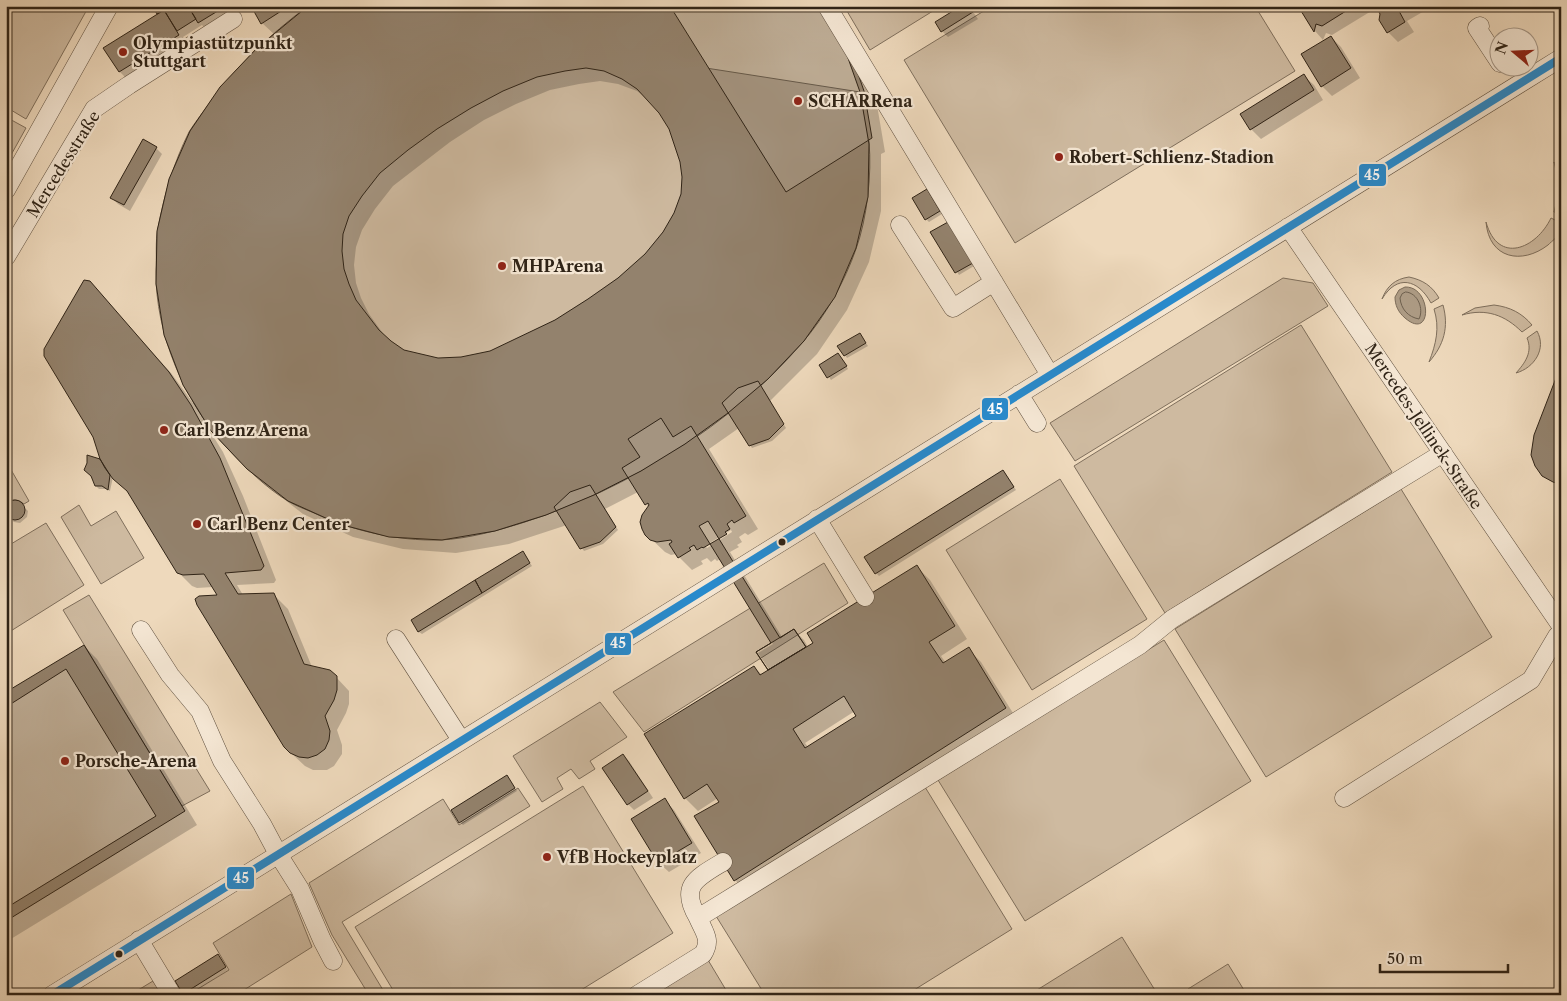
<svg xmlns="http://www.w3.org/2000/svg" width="1567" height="1001" font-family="'Libre Caslon Text',serif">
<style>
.green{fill:#cebaa0;stroke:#7f6f5c}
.water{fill:#ad9b84;stroke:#7b6b58}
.shadow{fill:#0003;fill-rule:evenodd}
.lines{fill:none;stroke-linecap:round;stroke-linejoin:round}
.shore{stroke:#6e604e;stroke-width:1}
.building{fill:#93826d;stroke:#302417;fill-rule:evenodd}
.minor-casing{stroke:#605140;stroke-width:19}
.minor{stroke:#f4e6d3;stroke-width:18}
.bus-1-casing{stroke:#f4e6d3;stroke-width:11}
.bus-1{stroke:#288acc;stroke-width:8}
.poi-dot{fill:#8f2418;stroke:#f4e6d3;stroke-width:2}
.bus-dot{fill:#302417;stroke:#f4e6d3;stroke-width:2}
.labels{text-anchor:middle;stroke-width:4.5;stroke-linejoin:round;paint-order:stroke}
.poi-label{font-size:16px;font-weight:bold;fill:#302417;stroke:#f4e6d3;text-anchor:start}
.street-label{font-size:16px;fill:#302417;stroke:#f4e6d3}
.line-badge{stroke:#f4e6d3;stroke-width:2}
.badge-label{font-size:14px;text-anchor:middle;font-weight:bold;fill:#fff}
</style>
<rect width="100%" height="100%" fill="#eed9bc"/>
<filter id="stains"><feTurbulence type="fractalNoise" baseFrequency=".004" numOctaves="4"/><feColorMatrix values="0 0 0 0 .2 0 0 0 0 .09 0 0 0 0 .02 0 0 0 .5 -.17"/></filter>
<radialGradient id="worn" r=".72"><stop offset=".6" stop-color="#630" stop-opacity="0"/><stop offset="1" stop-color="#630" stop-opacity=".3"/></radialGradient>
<path class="green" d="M6,6H89L26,119L6,107Z
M308,6L860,92C863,108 867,125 869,142C872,174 867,219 856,249C845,281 825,317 802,343C732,425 627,489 525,522C500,530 467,539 440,540C397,541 353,531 314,513C305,509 296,506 288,501C266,488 245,467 228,449C185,404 155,333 156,271C157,257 155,242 158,228C164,195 174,162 189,132C194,124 200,116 206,108C233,69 269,35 308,6Z
M844,6H941L870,50Z
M992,6H1255L1295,71L1015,243L904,60Z
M6,117L26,128L6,164Z
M1554,162L1561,172V214L1554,212C1559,194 1559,180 1554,162Z
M1551,218L1561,223C1561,225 1561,228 1561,231C1559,236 1552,241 1548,245C1522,265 1489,259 1486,222C1498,265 1536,249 1551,218Z
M1409,277C1423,280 1432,286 1439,298L1431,303C1418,279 1397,274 1382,299C1387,286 1395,279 1409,277Z
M1283,278L1313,283L1328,306L1075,461L1050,423Z
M1443,305C1449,327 1444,345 1429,362C1436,344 1440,328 1434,309Z
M1494,305C1510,307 1522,313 1532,325L1522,332C1505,315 1486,308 1462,315L1475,308Z
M1301,325L1392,472L1165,613L1074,466Z
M1537,331C1547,349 1534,368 1516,373C1525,363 1533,352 1527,338Z
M6,461L29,501L24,504C18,499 11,498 6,504Z
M1060,479L1147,619L1032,690L946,550Z
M1401,489L1492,637L1266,777L1175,629Z
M79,505L91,526L116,511L144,558L101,584L61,517Z
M46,523L84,585L6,634V547Z
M824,563L848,603L644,732L613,692Z
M89,595L210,791L182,806L63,610Z
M1164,640L1251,781L1025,921L938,780Z
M600,702L627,737L590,761L595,769L579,779L571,769L557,778L563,789L542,802L513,756Z
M583,786L673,933L573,995H396L355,927Z
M925,787L1012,929L906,995H765L716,916Z
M518,788L530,806L342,922L386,995H369L332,935L309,883L443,799L459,825Z
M291,894L312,947L236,995H188L229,970L213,943Z
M1122,937L1158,995H1029Z
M708,960L729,995H652Z
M1228,964L1247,995H1191L1188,989Z
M153,981L162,995H130Z"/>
<path class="water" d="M1405,287C1432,286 1433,342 1405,318C1398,312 1395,305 1395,297L1399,290Z"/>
<path class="shadow" d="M153,6H251L209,32L202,25L183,37L188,45L129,81L120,72L105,48L159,15Z
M252,6H826L868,79L877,105L885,152L881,154V211L869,262L847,310L817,354L770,401L786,428L772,441L752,448L739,428L709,449L758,529L748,535L745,533L739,537L742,542L737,545L739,547L730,552L782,637L794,630L804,640L808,647L917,567L930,580L967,639L941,656L946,663L968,649L981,662L1018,721L748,893L735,880L720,802L718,798L698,811L685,798L754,667L762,675L770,671L758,653L773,644L720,559L717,561L715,559L711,562L707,558L701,561L703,564L692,570L676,554L671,555L665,552L646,534L649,508L638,492L605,509L618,530L603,544L584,551L567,525L509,544L456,553L403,549L353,537L303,514L262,482L209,427L208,428L223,452L243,496L276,580L274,583L237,585L243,595H274L288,609L312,667L336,677L349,691V704L346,713L337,730L342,745V754L334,766L327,770H313L305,766L291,753L219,596L213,587L197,588L192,586L178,572L130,494L113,477L110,491L106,489H99L96,486L103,464L102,296L171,373L193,403L195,402L275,35L262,23ZM600,81L618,84L637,91L649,100L660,112L670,128L681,162L683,177L682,194L676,214L664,233L646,255L619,279L555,321L490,352L461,358L438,360L404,351L387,339L369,314L361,298L356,283L354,265L356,247L362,230L375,209L393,186L450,142L484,120L516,104L550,90L579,84ZM731,530L732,532L707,548L705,546ZM855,711L858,717L808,747L805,743Z
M969,6L978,19L948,37L942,31Z
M1296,6H1424L1426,10L1407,21L1414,32L1398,42L1388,32L1380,20V12L1373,10L1332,35L1326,33L1323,40L1315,31L1303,11Z
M1331,37L1341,47L1360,78L1332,96L1322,86Z
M1304,76L1314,85L1323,100L1261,139L1251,129Z
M156,148L162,154L130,211L118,204L111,197Z
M929,194L942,214L929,222L926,219Z
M948,223L974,266L959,275L932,233Z
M862,337L868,346L847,358L845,355Z
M841,357L848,369L831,380L821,365Z
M1003,471L1016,490L879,576L876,573Z
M15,501L20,503L28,511L27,517L20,523L14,522L8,517L6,513L9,503Z
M525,555L532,566L422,634L419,632L412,621Z
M84,646L97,659L197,825L6,942V694Z
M623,755L629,761L653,798L634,810L628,804Z
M509,780L517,791L463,825L460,822L453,811Z
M664,800L674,810L701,853L669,872L659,863L632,820Z
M221,958L228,970L189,995L184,993Z"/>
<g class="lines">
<path class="shore" d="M1406,292C1418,293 1424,309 1419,319C1408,317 1401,309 1400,298L1402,294Z"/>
</g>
<path class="building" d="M152,6H188L196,19L177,31L164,10L157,14Z
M188,6H226L198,23Z
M251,6H289L261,24Z
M308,6H820L842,41L860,92L869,144L868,197L856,248L835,297L804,341L768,379L728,413L685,444L641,471L594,495L546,515L495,531L442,540L389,537L339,524L288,501L247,469L211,431L183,385L164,335L156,284L157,231L169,179L190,131L220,87L257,48ZM586,68L604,71L622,79L637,89L659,113L669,129L680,162L682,177L681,194L674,213L663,232L645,254L618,278L588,299L555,320L490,351L461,357L438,358L404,350L391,341L379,330L356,300L349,284L344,269L342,251L343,234L349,216L362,196L380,173L408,150L437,129L471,108L503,91L537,77L565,71Z
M670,6H823L855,65L864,91L872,138L786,192Z
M961,6H970L973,12L941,32L935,22Z
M1298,6H1354L1322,26L1316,24L1314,32Z
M1376,6H1407L1399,11L1405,22L1387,33L1379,20L1380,14Z
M164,10L179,35L119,72L103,48Z
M1331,36L1351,68L1321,87L1301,54Z
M1304,74L1314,90L1250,130L1240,114Z
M143,139L157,147L124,205L110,198Z
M927,189L940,211L925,220L912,198Z
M948,222L973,263L955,273L930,232Z
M84,280L90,281L169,372L191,405L220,458L264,566L261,570L225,573L238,594L274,593L304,664L330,670L337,676V690L334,700L325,716L330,731L329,740L325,749L317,755L308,758L299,757L290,753L284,747L197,605L195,599L199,596L217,595L204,574L183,575L177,573L127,491L113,479L105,468L100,459L93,437L44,356V349Z
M860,333L866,343L844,356L837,346Z
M838,353L847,366L827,378L819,365Z
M1561,365V485L1553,482L1542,476L1535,466L1531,455L1534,435Z
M758,381L784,424L769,439L749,446L722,403L738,388Z
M661,418L673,437L691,426L746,516L734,523L732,520L727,524L730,529L725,532L727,534L703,548L702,547L697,550L694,545L689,548L691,550L678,558L669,544L672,542L671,540L657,542L650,540L645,535L642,529L640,522L642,515L649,505L648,503L645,505L622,468L640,457L628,439Z
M87,455L100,459L110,475L108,490L102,486H95L91,476L84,470L87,463Z
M1003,470L1014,487L875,574L864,557Z
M590,485L616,527L600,542L580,549L554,507L570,492Z
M5 510a10 10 0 1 1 20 0a10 10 0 1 1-20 0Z
M708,521L780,638L794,629L806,647L768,670L756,652L771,643L699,526Z
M523,551L530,563L482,593L475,580Z
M917,565L955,626L929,642L943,663L969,647L1006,708L734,881L694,816L719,802L707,784L684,799L644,734L754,666L760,675L813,643L807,633ZM844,696L856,716L805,748L793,729Z
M475,580L482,593L418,632L411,620Z
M794,629L806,647L768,670L756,652Z
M84,645L185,811L6,921V692Z
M66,669L156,816L6,908V707Z
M623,754L648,791L627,805L602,768Z
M507,775L515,788L459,823L451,810Z
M665,798L692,843L658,863L631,819Z
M218,954L226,967L183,994L175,981Z"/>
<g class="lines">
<g class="minor-casing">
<path id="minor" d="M827,6L1050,375
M1480,26L1477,28L1500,63
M6,190L109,6
M900,225L953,308L994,282
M1288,227L1561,626
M6,257L94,109L129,85L233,19
M1019,394L1037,423
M817,519L865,597
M141,630L170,675L200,711L222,761L262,824L278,854L300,889L322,940L333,961
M396,639L461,740
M1344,798L1531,680L1557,636L1561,634
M698,918C679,886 696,878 723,862
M139,940L172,995
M52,995L1561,58
M637,995L703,954C712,940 704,932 698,918L1140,645L1172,619L1443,453"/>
</g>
<use href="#minor" class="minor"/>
<g class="bus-1-casing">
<path id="bus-1" d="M52,995L1561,58"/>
</g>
<use href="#bus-1" class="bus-1"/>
</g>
<g class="poi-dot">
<circle cx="123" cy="52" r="5"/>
<circle cx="798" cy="101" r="5"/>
<circle cx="1059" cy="157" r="5"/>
<circle cx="502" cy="266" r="5"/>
<circle cx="164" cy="430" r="5"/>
<circle cx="197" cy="524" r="5"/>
<circle cx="65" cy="761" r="5"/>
<circle cx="547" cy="857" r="5"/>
</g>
<g class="bus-dot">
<circle cx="782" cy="542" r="4.5"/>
<circle cx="119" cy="954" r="4.5"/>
</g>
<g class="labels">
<g class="poi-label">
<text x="133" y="49">Olympiastützpunkt<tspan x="133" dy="18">Stuttgart</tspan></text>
<text x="808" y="107">SCHARRena</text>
<text x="1069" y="163">Robert-Schlienz-Stadion</text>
<text x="512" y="272">MHPArena</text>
<text x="174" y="436">Carl Benz Arena</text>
<text x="207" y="530">Carl Benz Center</text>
<text x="75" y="767">Porsche-Arena</text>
<text x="557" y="863">VfB Hockeyplatz</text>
</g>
<g class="street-label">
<text transform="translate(63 164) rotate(-58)" y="6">Mercedesstraße</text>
<text transform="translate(1424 426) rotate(56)" y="6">Mercedes-Jellinek-Straße</text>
</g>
</g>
<g class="line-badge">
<rect x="1358" y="163" width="29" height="24" rx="5" fill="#288acc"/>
<rect x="981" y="397" width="28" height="24" rx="5" fill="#288acc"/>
<rect x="604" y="632" width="28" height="24" rx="5" fill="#288acc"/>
<rect x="226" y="866" width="29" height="24" rx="5" fill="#288acc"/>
</g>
<g class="badge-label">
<text x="1372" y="180">45</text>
<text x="995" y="414">45</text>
<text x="618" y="648">45</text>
<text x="241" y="883">45</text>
</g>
<rect width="1567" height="1001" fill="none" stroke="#eed9bc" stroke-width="25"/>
<rect x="8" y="8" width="1552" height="986" fill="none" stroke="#302417" stroke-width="2.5"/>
<rect x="12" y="12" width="1542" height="976" fill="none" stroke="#302417"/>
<g transform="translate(1514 52) rotate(289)"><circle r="24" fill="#f4e6d3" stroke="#a69888"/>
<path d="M0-4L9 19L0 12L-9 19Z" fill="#8f2418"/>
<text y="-8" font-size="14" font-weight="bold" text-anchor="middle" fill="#302417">N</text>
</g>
<path d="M1380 964v8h128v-8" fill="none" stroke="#302417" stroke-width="2.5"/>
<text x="1387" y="964" font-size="15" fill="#302417" stroke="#f4e6d3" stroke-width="4" paint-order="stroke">50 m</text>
<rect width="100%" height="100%" filter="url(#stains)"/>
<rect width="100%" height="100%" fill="url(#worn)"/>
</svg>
